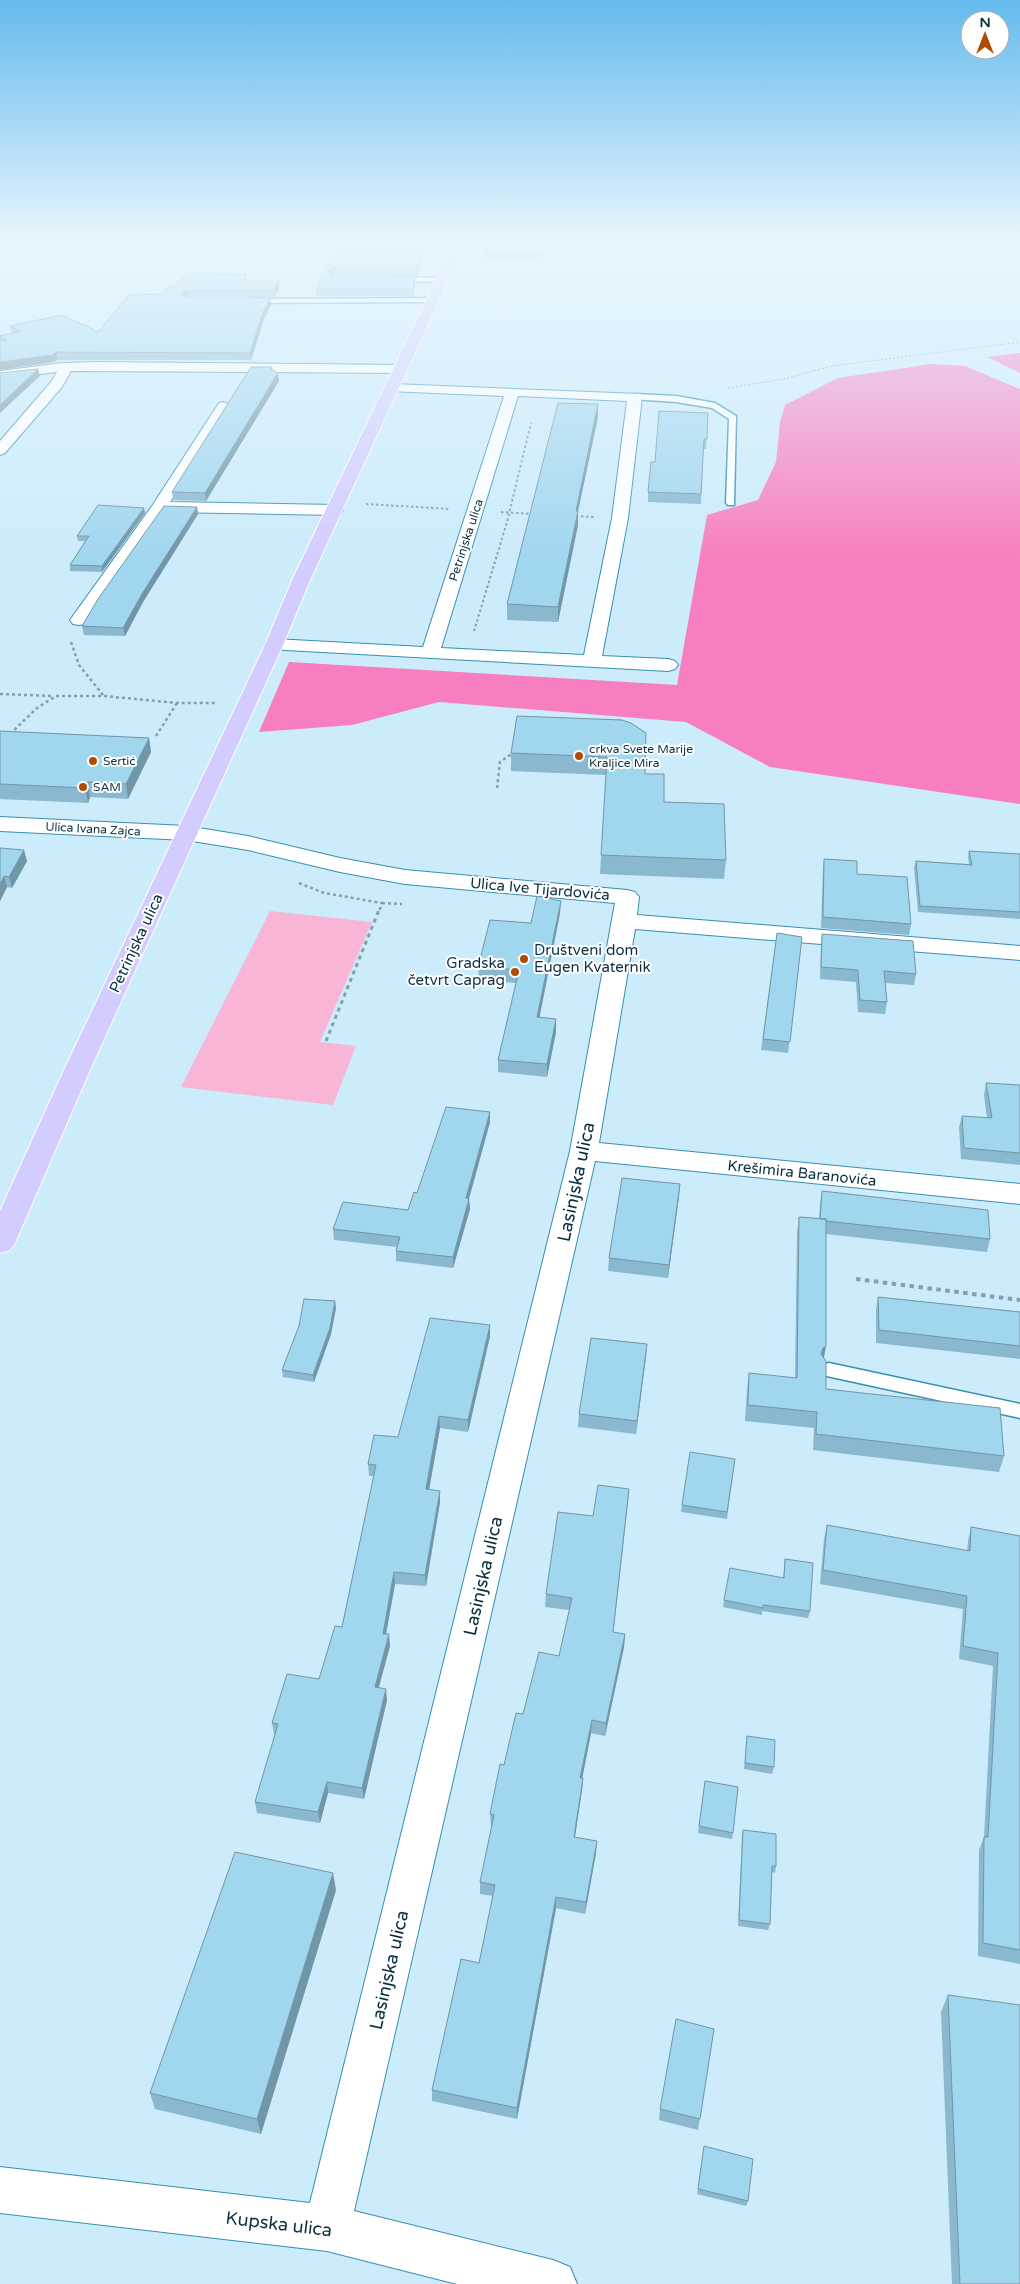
<svg xmlns="http://www.w3.org/2000/svg" width="1020" height="2284" font-family="'Varela Round',sans-serif">
<style>
.green{fill:#f8b5d6}
.forest{fill:#f77fbf}
.lines{fill:none;stroke-linecap:round;stroke-linejoin:round}
.lane-casing{stroke:#368fb2;stroke-width:3}
.street-casing{stroke:#368fb2;stroke-width:2}
.primary-casing{stroke:#fff;stroke-width:2}
.path-far4{stroke:#80a1b1;stroke-width:1;stroke-dasharray:2 2;stroke-linecap:butt}
.path-far3{stroke:#80a1b1;stroke-width:2;stroke-dasharray:2.5 2.5;stroke-linecap:butt}
.path-far2{stroke:#80a1b1;stroke-width:2.5;stroke-dasharray:3 3;stroke-linecap:butt}
.path-far1{stroke:#80a1b1;stroke-width:3;stroke-dasharray:4 4;stroke-linecap:butt}
.path{stroke:#80a1b1;stroke-width:4;stroke-dasharray:4.5 4.5;stroke-linecap:butt}
.lane{fill:#fff;fill-rule:evenodd}
.street{fill:#fff;fill-rule:evenodd}
.primary{fill:#d3cdff;fill-rule:evenodd}
.wall{fill:#8ab8ce}
.shaded-wall{fill:#7196a7}
.building{fill:#a1d6ef;stroke:#7196a7}
.poi-dot{fill:#ad4d03;stroke:#fff;stroke-width:2}
.labels{text-anchor:middle;stroke-width:4;stroke-linejoin:round;paint-order:stroke}
.far-street-label{font-size:12px;fill:#0b3140;stroke:#fff}
.far-poi-label{font-size:12px;fill:#0b3140;stroke:#fff;text-anchor:start}
.street-label{font-size:15px;fill:#0b3140;stroke:#fff}
.poi-label{font-size:15px;fill:#0b3140;stroke:#fff;text-anchor:start}
.near-street-label{font-size:18px;fill:#0b3140;stroke:#fff}
</style>
<rect width="100%" height="100%" fill="#ccebfb"/>
<path class="green" d="M270,911L372,922L320,1042L356,1046L333,1105L181,1087Z"/>
<path class="forest" d="M1020,353V373L987,357Z
M931,364L965,366L1020,389V804L770,767L686,722L439,702L352,725L259,732L289,662L677,685L707,515L758,500L776,462L780,422L785,405L838,378Z"/>
<g class="lines">
<g class="lane-casing">
<path id="lane" d="M391,277L443,278L447,280L443,282L394,281H391Z
M434,298L438,300L437,302L250,303L246,301L250,299Z
M635,394L676,396L715,403L736,416L734,505H728L726,503L729,419L712,408L676,402L632,399V395Z
M829,1363L1020,1404V1418L822,1375L820,1370L822,1365Z"/>
</g>
<g class="street-casing">
<path id="street" d="M96,362L401,365L408,369L401,373L71,371L62,387L5,453L0,455V441L51,382L57,372L0,379V371L62,363Z
M393,384L640,394L642,397L628,518L602,656L668,659L675,661L678,665L675,669L668,671L267,649L265,645L267,641L274,639L423,647L504,396L388,391L386,388L388,385ZM518,396L627,401L612,518L584,655L441,648Z
M224,402L231,406L170,502L335,505L341,507L343,510L341,513L335,515L164,512L85,624L79,625L73,624L70,620L152,506L219,403Z
M0,817L186,826L248,836L340,858L405,870L627,890L635,892L639,897L637,915L1020,946V960L635,929L599,1143L1020,1184V1204L595,1161L354,2211L553,2260L570,2267L577,2284H457L327,2251L0,2213V2167L310,2203L570,1151L615,903L405,884L340,872L248,850L186,840L0,831Z"/>
</g>
<g class="primary-casing">
<path id="primary" d="M455,240H467L311,578L283,645L90,1070L15,1243L10,1250L0,1253V1211L64,1070L265,645L293,578Z"/>
</g>
<path class="path-far4" d="M728,388L784,379L832,366L1020,342"/>
<path class="path-far3" d="M366,504L450,509
M501,512L532,514
M576,516L594,517
M474,631L507,522L531,423"/>
<path class="path-far2" d="M71,642L79,665L103,695
M0,694L54,696
M10,734L37,708L56,696H104L177,703H217
M156,736L177,703
M497,788L500,762L513,753
M299,883L324,893L382,903L379,912
M382,903L402,904"/>
<path class="path-far1" d="M326,1041L379,910"/>
<path class="path" d="M856,1279L1020,1300"/>
<use href="#lane" class="lane"/>
<use href="#street" class="street"/>
<use href="#primary" class="primary"/>
</g>
<path class="wall" d="M340,240H426L417,276L334,274L332,275L415,283L413,296H317L316,289Z
M490,240H547L541,262L483,260V253Z
M247,281H279V288L275,297H188L187,298L271,305L264,319L251,360H57L54,362L0,341V336L12,333L10,326L86,324V326L98,332L174,287Z
M272,367L273,370L279,381L206,501L173,500L172,492Z
M708,413L706,449H703L701,504L648,502V492L655,462Z
M598,417L578,511V525L558,622L507,620V604Z
M197,507L198,514L143,602L125,636L84,635L82,626Z
M144,508L145,513L102,572L70,571V565L85,541H78L77,536Z
M517,716L645,774L664,802L726,860L724,879L600,874L606,775L511,771V753Z
M0,731L149,738L151,752L128,799L90,797L88,803L0,799Z
M0,848L27,861L12,888L7,887L0,901Z
M969,851L1020,854V919L918,912L914,867L916,861L969,864L968,857Z
M824,859L857,874L911,924L909,935L821,928L823,869Z
M560,913L539,1018L556,1032L547,1077L498,1072V1060L516,983L479,980L478,967L531,923Z
M777,933L802,937L788,1053L761,1050Z
M822,934L916,974L914,985L885,983L887,1002L885,1014L858,1012L856,982L820,979L821,946Z
M986,1083L1020,1085V1165L961,1159L959,1127L962,1116L987,1118L984,1095Z
M490,1112V1122L469,1199L470,1209L453,1268L396,1261V1251L397,1247L334,1240L333,1229L408,1210L417,1193Z
M680,1184L668,1278L608,1271L609,1258Z
M822,1191L990,1239L987,1252L826,1234L824,1358L826,1389L1004,1456L999,1472L813,1450L814,1428L745,1421L747,1389L749,1373L795,1378L797,1233L799,1217L819,1219L820,1204Z
M878,1297L1020,1312V1359L876,1343V1310Z
M336,1308L331,1334L314,1382L283,1377L282,1370Z
M490,1336L468,1432L440,1428L429,1490L440,1502L426,1586L395,1584L386,1634L390,1646L378,1688L387,1700L364,1799L328,1793L320,1823L257,1813L255,1802L275,1734H274L272,1723L319,1679L342,1627L374,1476H369L368,1464L398,1437Z
M647,1344L636,1434L578,1427L579,1414Z
M735,1459L727,1519L681,1512L682,1505Z
M628,1501L613,1632L625,1634L624,1647L605,1736L591,1733L582,1778H583L582,1790L575,1837L596,1853L585,1914L556,1908L517,2119L432,2101V2090L479,1963L493,1896L480,1894V1882L492,1827L491,1826L490,1814L523,1714L559,1656L569,1610L545,1607L546,1594L593,1516Z
M827,1525L967,1551L968,1541L971,1527L1020,1536V1964L978,1956L979,1850L984,1837L993,1666L959,1659L963,1609L820,1584L824,1539Z
M785,1559L810,1611L808,1618L762,1611V1615L723,1607L724,1600L783,1578Z
M747,1736L774,1767L772,1774L744,1769Z
M705,1781L733,1833L732,1839L698,1833Z
M743,1830L776,1866L775,1873L772,1872L770,1924L768,1930L738,1926L742,1836Z
M336,1890L261,2134L155,2109L150,2093Z
M948,1995L1020,2284H952L941,2012Z
M714,2029L698,2130L659,2120L660,2109Z
M704,2146L748,2201L746,2206L697,2194Z"/>
<path class="shaded-wall" d="M424,240H426L417,276V269Z
M545,240H547L541,262V254Z
M334,267V274L328,277V271Z
M247,275V281H243Z
M415,277V283L413,296V289Z
M279,281V288L275,297L274,290Z
M187,290L188,297L182,300L181,294Z
M270,298L271,305L264,319L251,360L250,353L263,312Z
M56,352L57,360L54,362L0,370V362Z
M38,369L40,376L0,413V405Z
M278,373L279,381L206,501L205,493Z
M598,404V417L575,525L576,511Z
M197,507L198,514L143,602L125,636L123,628L142,594Z
M144,508L145,513L102,572V566Z
M578,511V525L558,622V607Z
M149,738L151,752L128,799L126,784Z
M88,782L90,797L88,803L85,788Z
M24,850L27,861L12,888L9,877Z
M4,876L7,887L0,901V885Z
M561,901L560,913L537,1030V1017Z
M556,1019V1032L547,1077V1064Z
M490,1112V1122L466,1209V1198Z
M680,1184L679,1197L668,1278L669,1265Z
M469,1199L470,1209L453,1268V1257Z
M335,1301L336,1308L331,1334L314,1382L313,1375Z
M490,1325V1336L468,1432V1420Z
M647,1344L646,1357L636,1434L637,1421Z
M826,1346L823,1363L821,1354L823,1348Z
M439,1416L440,1428L427,1501L426,1489Z
M629,1489L628,1501L612,1645L613,1632Z
M440,1491V1502L426,1586L425,1575Z
M394,1572L395,1584L384,1645L383,1634Z
M389,1634L390,1646L376,1698L375,1687Z
M625,1634L624,1647L605,1736L606,1723Z
M386,1689L387,1700L364,1799L362,1788Z
M592,1720L591,1733L580,1790V1778Z
M583,1778L582,1790L573,1849L574,1837Z
M327,1782L328,1793L320,1823L318,1812Z
M597,1841L596,1853L585,1914L586,1902Z
M333,1873L336,1890L261,2134L257,2119Z
M556,1897V1908L517,2119V2108Z"/>
<path class="building" d="M340,240H424L417,269L334,267L328,271L331,275L415,277L413,289H316Z
M490,240H545L541,254L483,253Z
M196,273L247,275L243,281H279L274,290H187L181,294L187,298H270L263,312L250,353L56,352L53,355L0,362V341L7,340L0,336L21,331L10,326L62,315L83,325L86,324L85,325L98,332L129,295L162,294L167,287H174L182,278H191Z
M251,367H272L271,369L278,373L205,493L172,492Z
M38,369L0,405V373Z
M558,403L598,404L576,511H578L558,607L507,604Z
M659,411L708,413L707,439H704L701,494L648,492L651,462H655Z
M98,505L144,508L102,566L70,565L89,536H77Z
M164,506L197,507L142,594L123,628L82,626L98,599Z
M517,716L622,720L631,723L646,733L645,774H664V802L724,804L726,860L601,855L607,757L511,753Z
M0,731L149,738L126,784L88,782L85,788L0,784Z
M0,848L24,850L9,877L4,876L0,885Z
M969,851L1020,854V912L920,906L916,861L972,865Z
M824,859L857,861V874L907,877L911,924L823,917Z
M537,896L561,901L537,1017L556,1019L547,1064L498,1060L519,970L478,967L490,920L531,923Z
M777,933L802,937L790,1042L763,1039Z
M822,934L913,941L916,974L884,971L887,1002L860,1000L858,970L821,967Z
M986,1083L1020,1085V1153L964,1148L962,1116L992,1118Z
M446,1107L490,1112L466,1198L469,1199L453,1257L396,1251L400,1237L333,1229L343,1202L408,1210L414,1192L417,1193Z
M622,1178L680,1184L669,1265L609,1258Z
M822,1191L988,1210L990,1239L826,1221V1219H820Z
M799,1217L826,1219V1346L823,1348L821,1354L826,1361V1389L1000,1408L1004,1456L816,1434L817,1412L748,1405L749,1373L797,1378Z
M878,1297L1020,1312V1346L879,1330Z
M304,1299L335,1301L330,1328L313,1375L282,1370L299,1326Z
M430,1318L490,1325L468,1420L439,1416L426,1489L440,1491L425,1575L394,1572L383,1634H389L375,1687L386,1689L362,1788L327,1782L318,1812L255,1802L278,1724L272,1723L287,1674L319,1679L335,1626L342,1627L376,1465L368,1464L374,1435L398,1437Z
M591,1338L647,1344L637,1421L579,1414Z
M690,1452L735,1459L727,1512L682,1505Z
M598,1485L629,1489L613,1632L625,1634L606,1723L592,1720L580,1778H583L574,1837L597,1841L586,1902L556,1897L517,2108L432,2090L461,1959L479,1963L495,1885L480,1882L494,1815L490,1814L500,1764L504,1765L516,1713L523,1714L539,1652L559,1656L572,1598L546,1594L558,1512L593,1516Z
M827,1525L970,1551L971,1527L1020,1536V1950L983,1943L984,1837H988L998,1653L963,1646L967,1596L823,1570Z
M785,1559L813,1563L810,1611L763,1605V1608L724,1600L730,1568L784,1578Z
M747,1736L775,1740L774,1767L745,1763Z
M705,1781L738,1787L733,1833L699,1826Z
M743,1830L776,1834V1866H772L770,1924L739,1920Z
M235,1852L333,1873L257,2119L150,2093Z
M948,1995L1020,2005V2284H960Z
M676,2019L714,2029L700,2119L660,2109Z
M704,2146L753,2159L748,2201L698,2189Z"/>
<linearGradient id="sky" x2="0" y2="1"><stop stop-color="#65baed"/><stop offset="0.43" stop-color="#e8f6fd"/><stop offset="1" stop-color="#e8f6fd" stop-opacity="0"/></linearGradient>
<rect width="1020" height="560" fill="url(#sky)"/>
<g class="poi-dot">
<circle cx="579" cy="756" r="5"/>
<circle cx="93" cy="761" r="5"/>
<circle cx="83" cy="787" r="5"/>
<circle cx="524" cy="959" r="5"/>
<circle cx="515" cy="972" r="5"/>
</g>
<g class="labels">
<g class="far-street-label">
<text transform="translate(466 540) rotate(-72)" y="4">Petrinjska ulica</text>
<text transform="translate(93 829) rotate(3)" y="4">Ulica Ivana Zajca</text>
</g>
<g class="far-poi-label">
<text x="589" y="753">crkva Svete Marije<tspan x="589" dy="14">Kraljice Mira</tspan></text>
<text x="103" y="765">Sertić</text>
<text x="93" y="791">SAM</text>
</g>
<g class="street-label">
<text transform="translate(540 889) rotate(5)" y="5">Ulica Ive Tijardovića</text>
<text transform="translate(136 943) rotate(-65)" y="5">Petrinjska ulica</text>
<text transform="translate(802 1173) rotate(6)" y="5">Krešimira Baranovića</text>
</g>
<g class="poi-label">
<text x="534" y="955">Društveni dom<tspan x="534" dy="17">Eugen Kvaternik</tspan></text>
<text x="505" y="968" text-anchor="end">Gradska<tspan x="505" dy="17">četvrt Caprag</tspan></text>
</g>
<g class="near-street-label">
<text transform="translate(576 1182) rotate(-78)" y="6">Lasinjska ulica</text>
<text transform="translate(483 1576) rotate(-77)" y="6">Lasinjska ulica</text>
<text transform="translate(389 1970) rotate(-77)" y="6">Lasinjska ulica</text>
<text transform="translate(279 2224) rotate(7)" y="6">Kupska ulica</text>
</g>
</g>
<g transform="translate(985 35)"><circle r="24" fill="#ffffff" stroke="#9dadb3"/>
<path d="M0-4L9 19L0 12L-9 19Z" fill="#ad4d03"/>
<text y="-8" font-size="14" font-weight="bold" text-anchor="middle" fill="#0b3140">N</text>
</g>
</svg>
